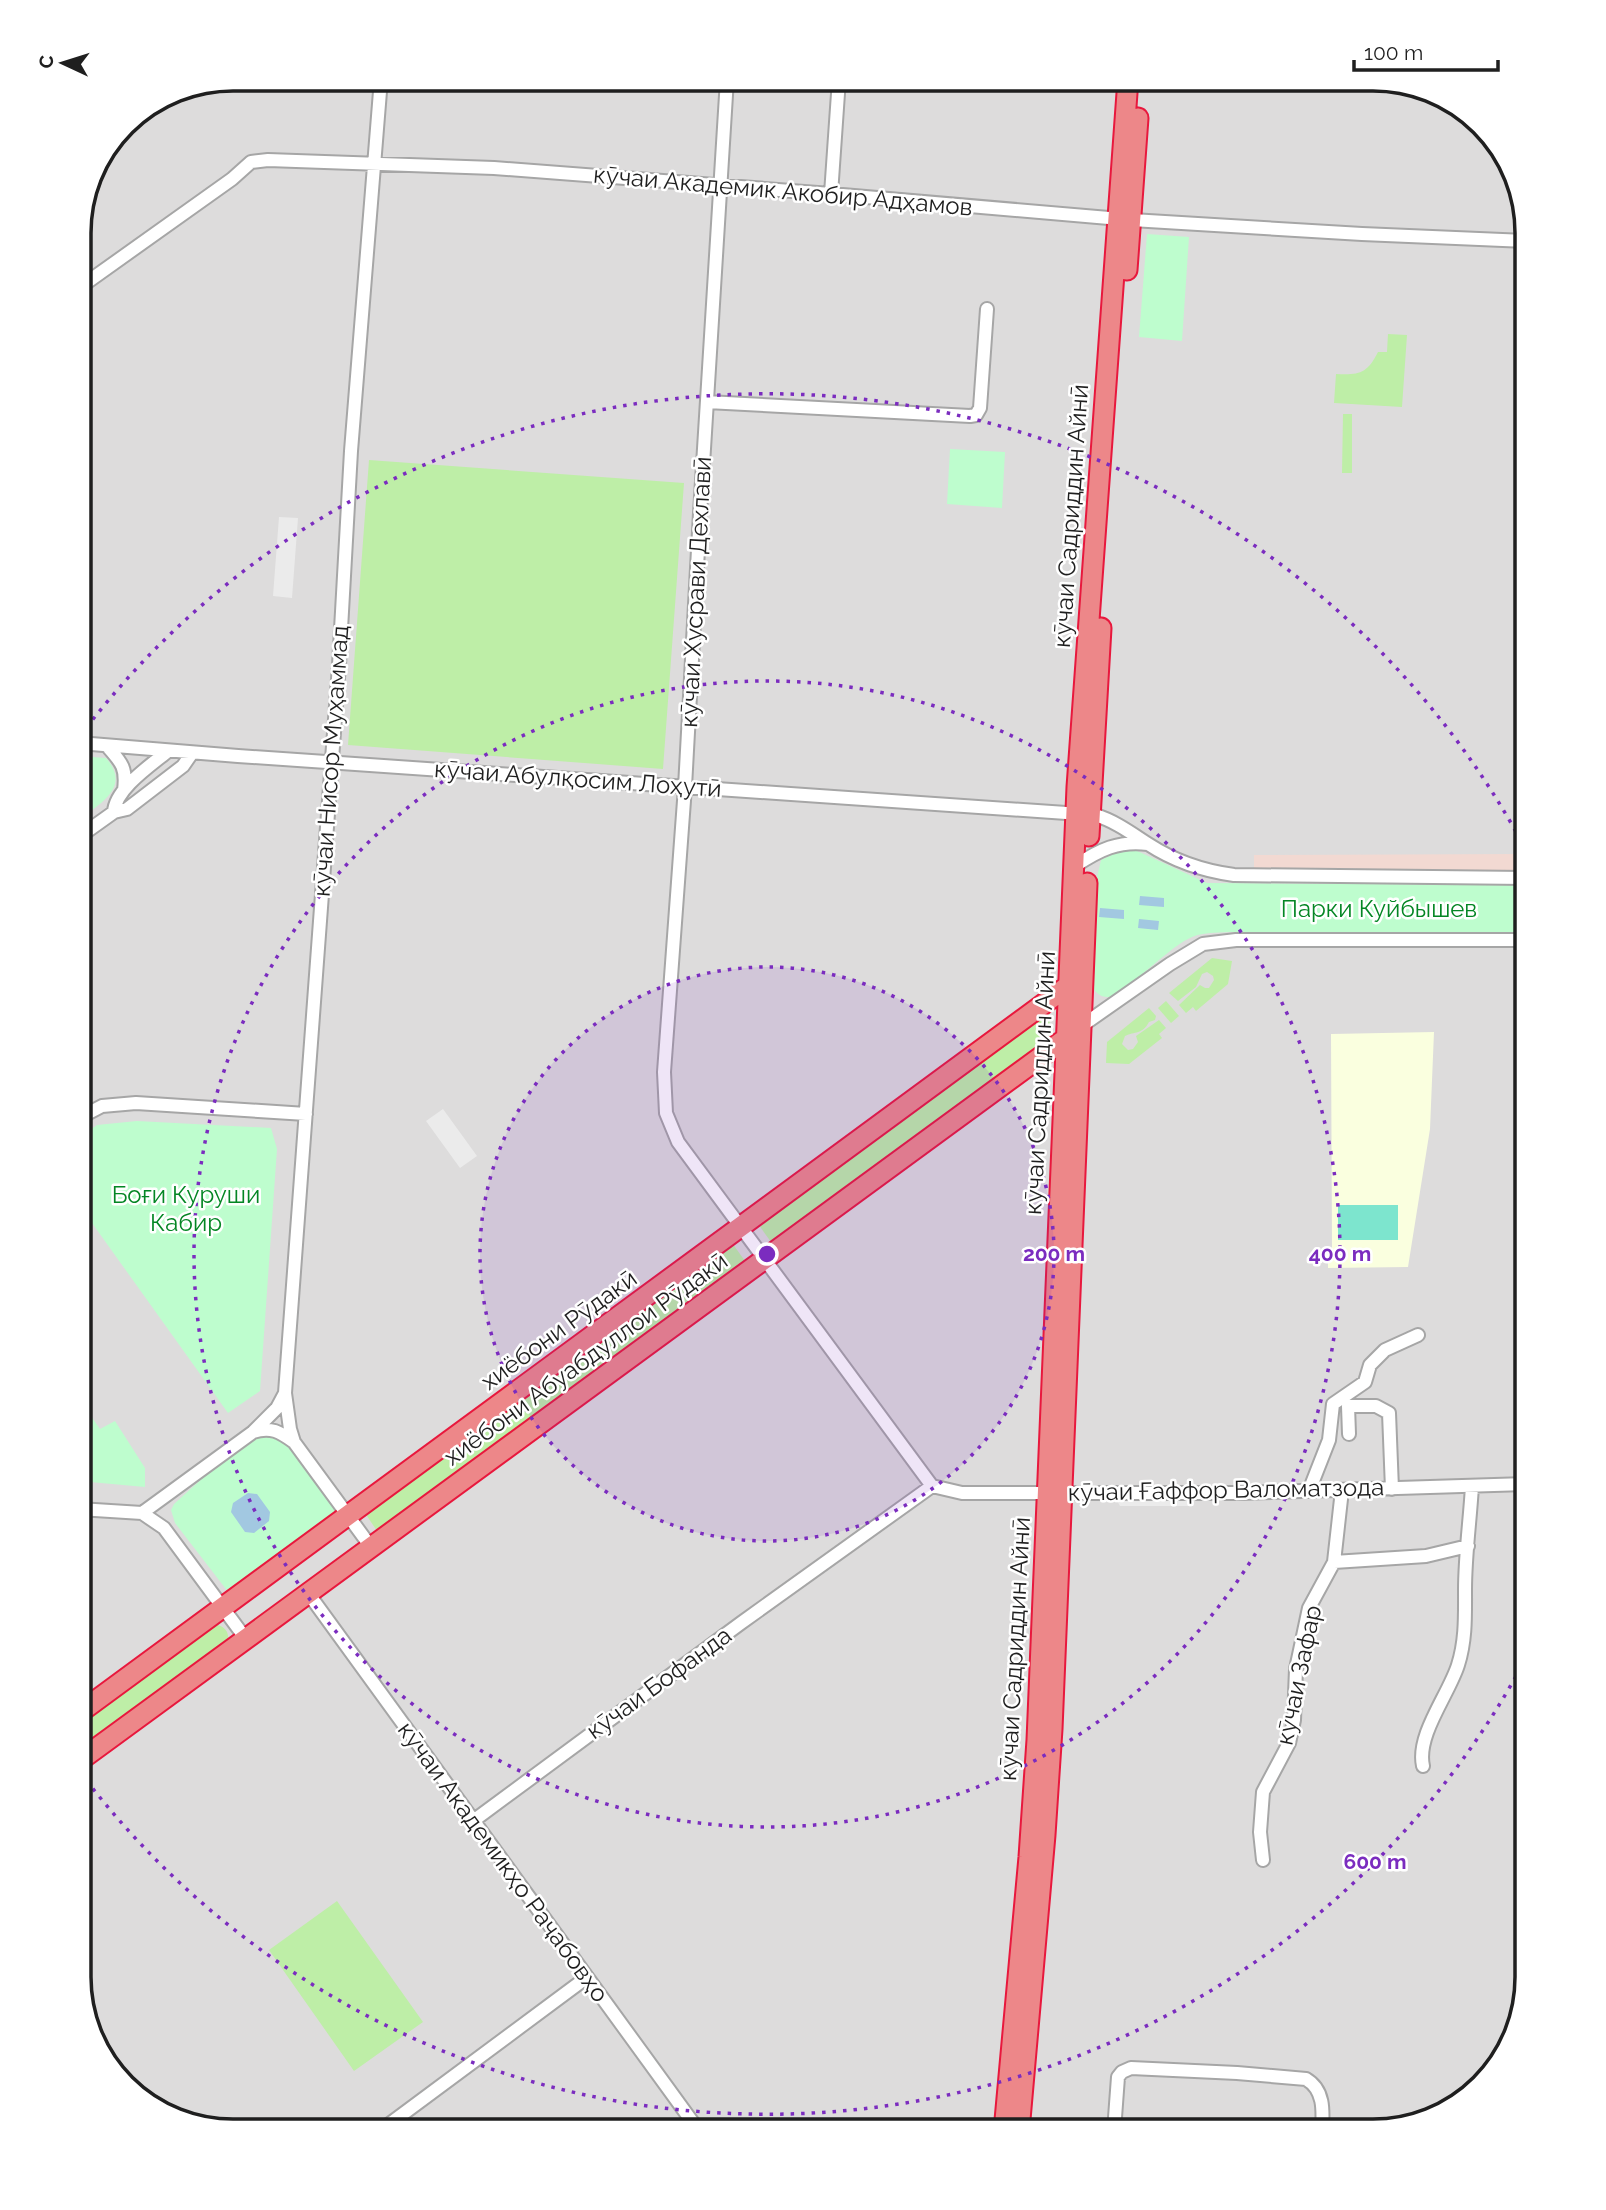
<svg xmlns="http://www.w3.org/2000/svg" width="1606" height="2210" font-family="Raleway,sans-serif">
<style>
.residential{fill:#dddcdc}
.commercial{fill:#f2d9d2}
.education{fill:#faffdf}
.grass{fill:#beeea7}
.park{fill:#befdce}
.pitch{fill:#7de5ce}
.parking{fill:#ebebeb}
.water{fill:#a2c8e1}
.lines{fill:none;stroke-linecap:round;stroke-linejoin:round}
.minor-casing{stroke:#a6a6a6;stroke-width:16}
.highway-casing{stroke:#e8183d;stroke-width:23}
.minor{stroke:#fff;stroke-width:12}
.highway{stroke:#ed8789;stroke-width:19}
.ring{fill:none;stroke:#7b2cbf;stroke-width:3.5;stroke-dasharray:3.5 7}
.labels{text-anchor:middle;stroke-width:5;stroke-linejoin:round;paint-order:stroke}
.street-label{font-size:24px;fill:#1f1f1f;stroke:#fff}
.park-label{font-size:24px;fill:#048624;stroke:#fff}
.rim{fill:none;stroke:#1f1f1f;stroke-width:3.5}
.centre{fill:#7b2cbf;stroke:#fff;stroke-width:3.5}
.ring-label{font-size:21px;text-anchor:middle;font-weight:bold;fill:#7b2cbf;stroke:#fff;stroke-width:5;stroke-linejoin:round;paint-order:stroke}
</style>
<rect width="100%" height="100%" fill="#f0eee4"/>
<path class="residential" d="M233,79H1382L1450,100L1506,156L1527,233V1977L1507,2054L1450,2110L1373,2131H224L156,2110L100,2054L79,1977V223L95,165L131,117L175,90Z"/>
<path class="commercial" d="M1527,854V870L1254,871V855Z"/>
<path class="education" d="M1434,1032L1430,1129L1408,1267L1328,1268V1250H1332L1331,1034Z"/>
<path class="grass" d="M1388,334L1407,335L1402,407L1334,403L1336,374C1359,375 1367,374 1378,352H1387Z
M1343,414H1352V473H1342Z
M369,460L684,483L663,769L348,745Z
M1212,958L1232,961L1228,984L1196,1011L1193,1007L1186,1013L1179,1005L1200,985L1205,988H1209L1214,980L1213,976L1207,972L1202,974L1196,987L1178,1001L1169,993Z
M1166,1001L1179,1016L1171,1023L1158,1008Z
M1149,1008L1156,1016L1155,1020L1149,1022C1142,1035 1135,1031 1125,1036L1122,1044L1128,1050L1133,1049L1138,1042L1136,1036L1159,1020L1166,1028L1159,1034L1162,1038L1129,1064L1106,1063L1107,1042Z
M1050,1012L1049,1044L771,1242L756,1221Z
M730,1240L745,1261L377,1531L363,1510Z
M210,1624C221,1624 230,1629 228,1641L79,1752V1719Z
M337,1901L423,2022L354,2071L269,1950Z"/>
<path class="park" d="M1147,234L1189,237L1182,341L1139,337Z
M950,449L1005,452L1002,508L947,504Z
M79,756L106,758C131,786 102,803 79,819Z
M1135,850L1207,883L1527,885V934L1230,932C1216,933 1200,932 1188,939C1169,948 1121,996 1110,997C1099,998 1094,991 1090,982L1097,877L1101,860L1118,852Z
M137,1121L271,1128L277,1149L260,1391L228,1413L92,1223L79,1231V1138L97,1125Z
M79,1399L100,1429L115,1421L145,1468V1487L79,1481Z
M257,1435H269L291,1444L337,1512L229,1593L175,1523L171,1510L174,1504L216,1466Z"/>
<path class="pitch" d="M890,79H942L941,87L889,84Z
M1516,780H1527V807H1516Z
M1338,1205H1398V1240H1338Z"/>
<path class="parking" d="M279,517L298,518L292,598L273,596Z
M443,1109L477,1156L460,1168L426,1121Z
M1187,1498L1191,1506H1120L1116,1499Z"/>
<path class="water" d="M1140,896L1164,898V907L1139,905Z
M1100,908L1124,910V919L1099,917Z
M1139,919L1159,921L1158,930L1138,928Z
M248,1493L257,1494L270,1512L269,1521L254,1533L245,1532L231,1512L233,1503Z"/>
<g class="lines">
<g class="minor-casing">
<path id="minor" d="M727,79L700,513L685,787L664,1072L666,1113L678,1142L932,1486L962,1493H1239L1527,1484
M831,194L839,79
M79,288L232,179L251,162L268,160L494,168L831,194L1132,220L1362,234L1527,241
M707,402L970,416L976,415L980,408L987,309
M79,743L238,756L1095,815C1115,821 1131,833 1148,844C1174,861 1204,871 1234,875L1527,878
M107,746C121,762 127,767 124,790
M114,812C115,789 151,765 168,751
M79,837L114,812L127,809L183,766L192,753
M1075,866C1099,850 1119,840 1148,844
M1080,1027L1170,964L1203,944L1236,940H1527
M79,1118L102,1106L136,1103L306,1114
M253,1432C271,1426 280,1432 294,1442
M1349,1434L1348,1406H1376L1389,1413L1392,1489
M1309,1491L1329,1440L1333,1404L1365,1382L1370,1365L1385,1350L1418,1335
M79,1509L142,1513L164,1528L246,1639
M142,1513L253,1432L277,1408L285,1393
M371,1547L294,1442L290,1429L285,1393L339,665L351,451L381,79
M1334,1562L1426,1556L1468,1546
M308,1593L699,2131
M1423,1766C1416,1735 1449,1694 1458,1665C1466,1640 1465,1615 1465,1590C1465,1555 1470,1521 1472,1486
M473,1821L741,1623L932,1486
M1263,1860L1260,1832L1263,1792L1289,1743L1294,1720L1296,1669L1309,1608L1334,1562L1342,1490
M380,2131L586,1978
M1114,2131L1118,2077L1122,2072L1131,2068L1237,2073L1306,2079C1325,2090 1323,2112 1322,2131"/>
</g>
<g class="highway-casing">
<path id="highway" d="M1127,270L1138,118
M1089,836L1101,628
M79,1713L1068,986
M79,1761L1072,1034
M1004,2131L1029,1857L1037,1740L1077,787L1128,79
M1019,2131L1045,1835L1052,1729L1087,883"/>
</g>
<use href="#minor" class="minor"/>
<use href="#highway" class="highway"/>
</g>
<circle cx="767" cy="1254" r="287" fill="#7b2cbf" fill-opacity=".12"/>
<g class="ring">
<circle cx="767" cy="1254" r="287"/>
<circle cx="767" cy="1254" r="573"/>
<path d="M1526 1658A860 860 0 0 1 80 1772M80 736A860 860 0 0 1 1526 850"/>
</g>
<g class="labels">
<g class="street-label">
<text transform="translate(783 191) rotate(5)" y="8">кӯчаи Академик Акобир Адҳамов</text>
<text transform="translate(1071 516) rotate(-86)" y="8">кӯчаи Садриддин Айнӣ</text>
<text transform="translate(696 592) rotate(-87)" y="8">кӯчаи Хусрави Дехлавӣ</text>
<text transform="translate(331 761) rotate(-86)" y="8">кӯчаи Нисор Муҳаммад</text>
<text transform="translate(578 779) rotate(4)" y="8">кӯчаи Абулқосим Лоҳутӣ</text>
<text transform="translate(1040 1083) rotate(-87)" y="8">кӯчаи Садриддин Айнӣ</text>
<text transform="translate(559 1330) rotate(-36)" y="8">хиёбони Рӯдакӣ</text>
<text transform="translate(586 1359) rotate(-36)" y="8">хиёбони Абуабдуллои Рӯдакӣ</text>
<text transform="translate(1226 1490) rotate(-1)" y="8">кӯчаи Ғаффор Валоматзода</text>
<text transform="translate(1015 1649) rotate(-87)" y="8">кӯчаи Садриддин Айнӣ</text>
<text transform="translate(1299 1675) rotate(-78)" y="8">кӯчаи Зафар</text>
<text transform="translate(659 1683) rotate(-36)" y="8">кӯчаи Бофанда</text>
<text transform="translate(503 1862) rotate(54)" y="8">кӯчаи Академикҳо Раҷабовҳо</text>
</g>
<g class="park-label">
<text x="1379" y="917">Парки Куйбышев</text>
<text x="186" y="1203">Боғи Куруши<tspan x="186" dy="28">Кабир</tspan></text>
</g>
</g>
<path d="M0 0H1606V2210H0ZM233 91H1373A142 142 0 0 1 1515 233V1977A142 142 0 0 1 1373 2119H233A142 142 0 0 1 91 1977V233A142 142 0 0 1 233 91Z" fill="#fff" fill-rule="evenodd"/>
<path class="rim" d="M233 91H1373A142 142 0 0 1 1515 233V1977A142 142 0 0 1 1373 2119H233A142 142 0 0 1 91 1977V233A142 142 0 0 1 233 91Z"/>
<circle cx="767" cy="1254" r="10" class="centre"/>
<g class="ring-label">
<text x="1054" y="1261">200 m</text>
<text x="1340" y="1261">400 m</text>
<text x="1375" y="1869">600 m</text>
</g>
<g transform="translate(63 63) rotate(274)" stroke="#ffffff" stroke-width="5" paint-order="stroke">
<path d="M0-5L12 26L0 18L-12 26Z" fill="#1f1f1f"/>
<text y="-10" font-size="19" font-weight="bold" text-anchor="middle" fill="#1f1f1f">С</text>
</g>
<path d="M1354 60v10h144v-10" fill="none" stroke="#1f1f1f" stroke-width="3.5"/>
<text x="1364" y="60" font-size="21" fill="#1f1f1f" stroke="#ffffff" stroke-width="5" paint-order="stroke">100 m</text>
</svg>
